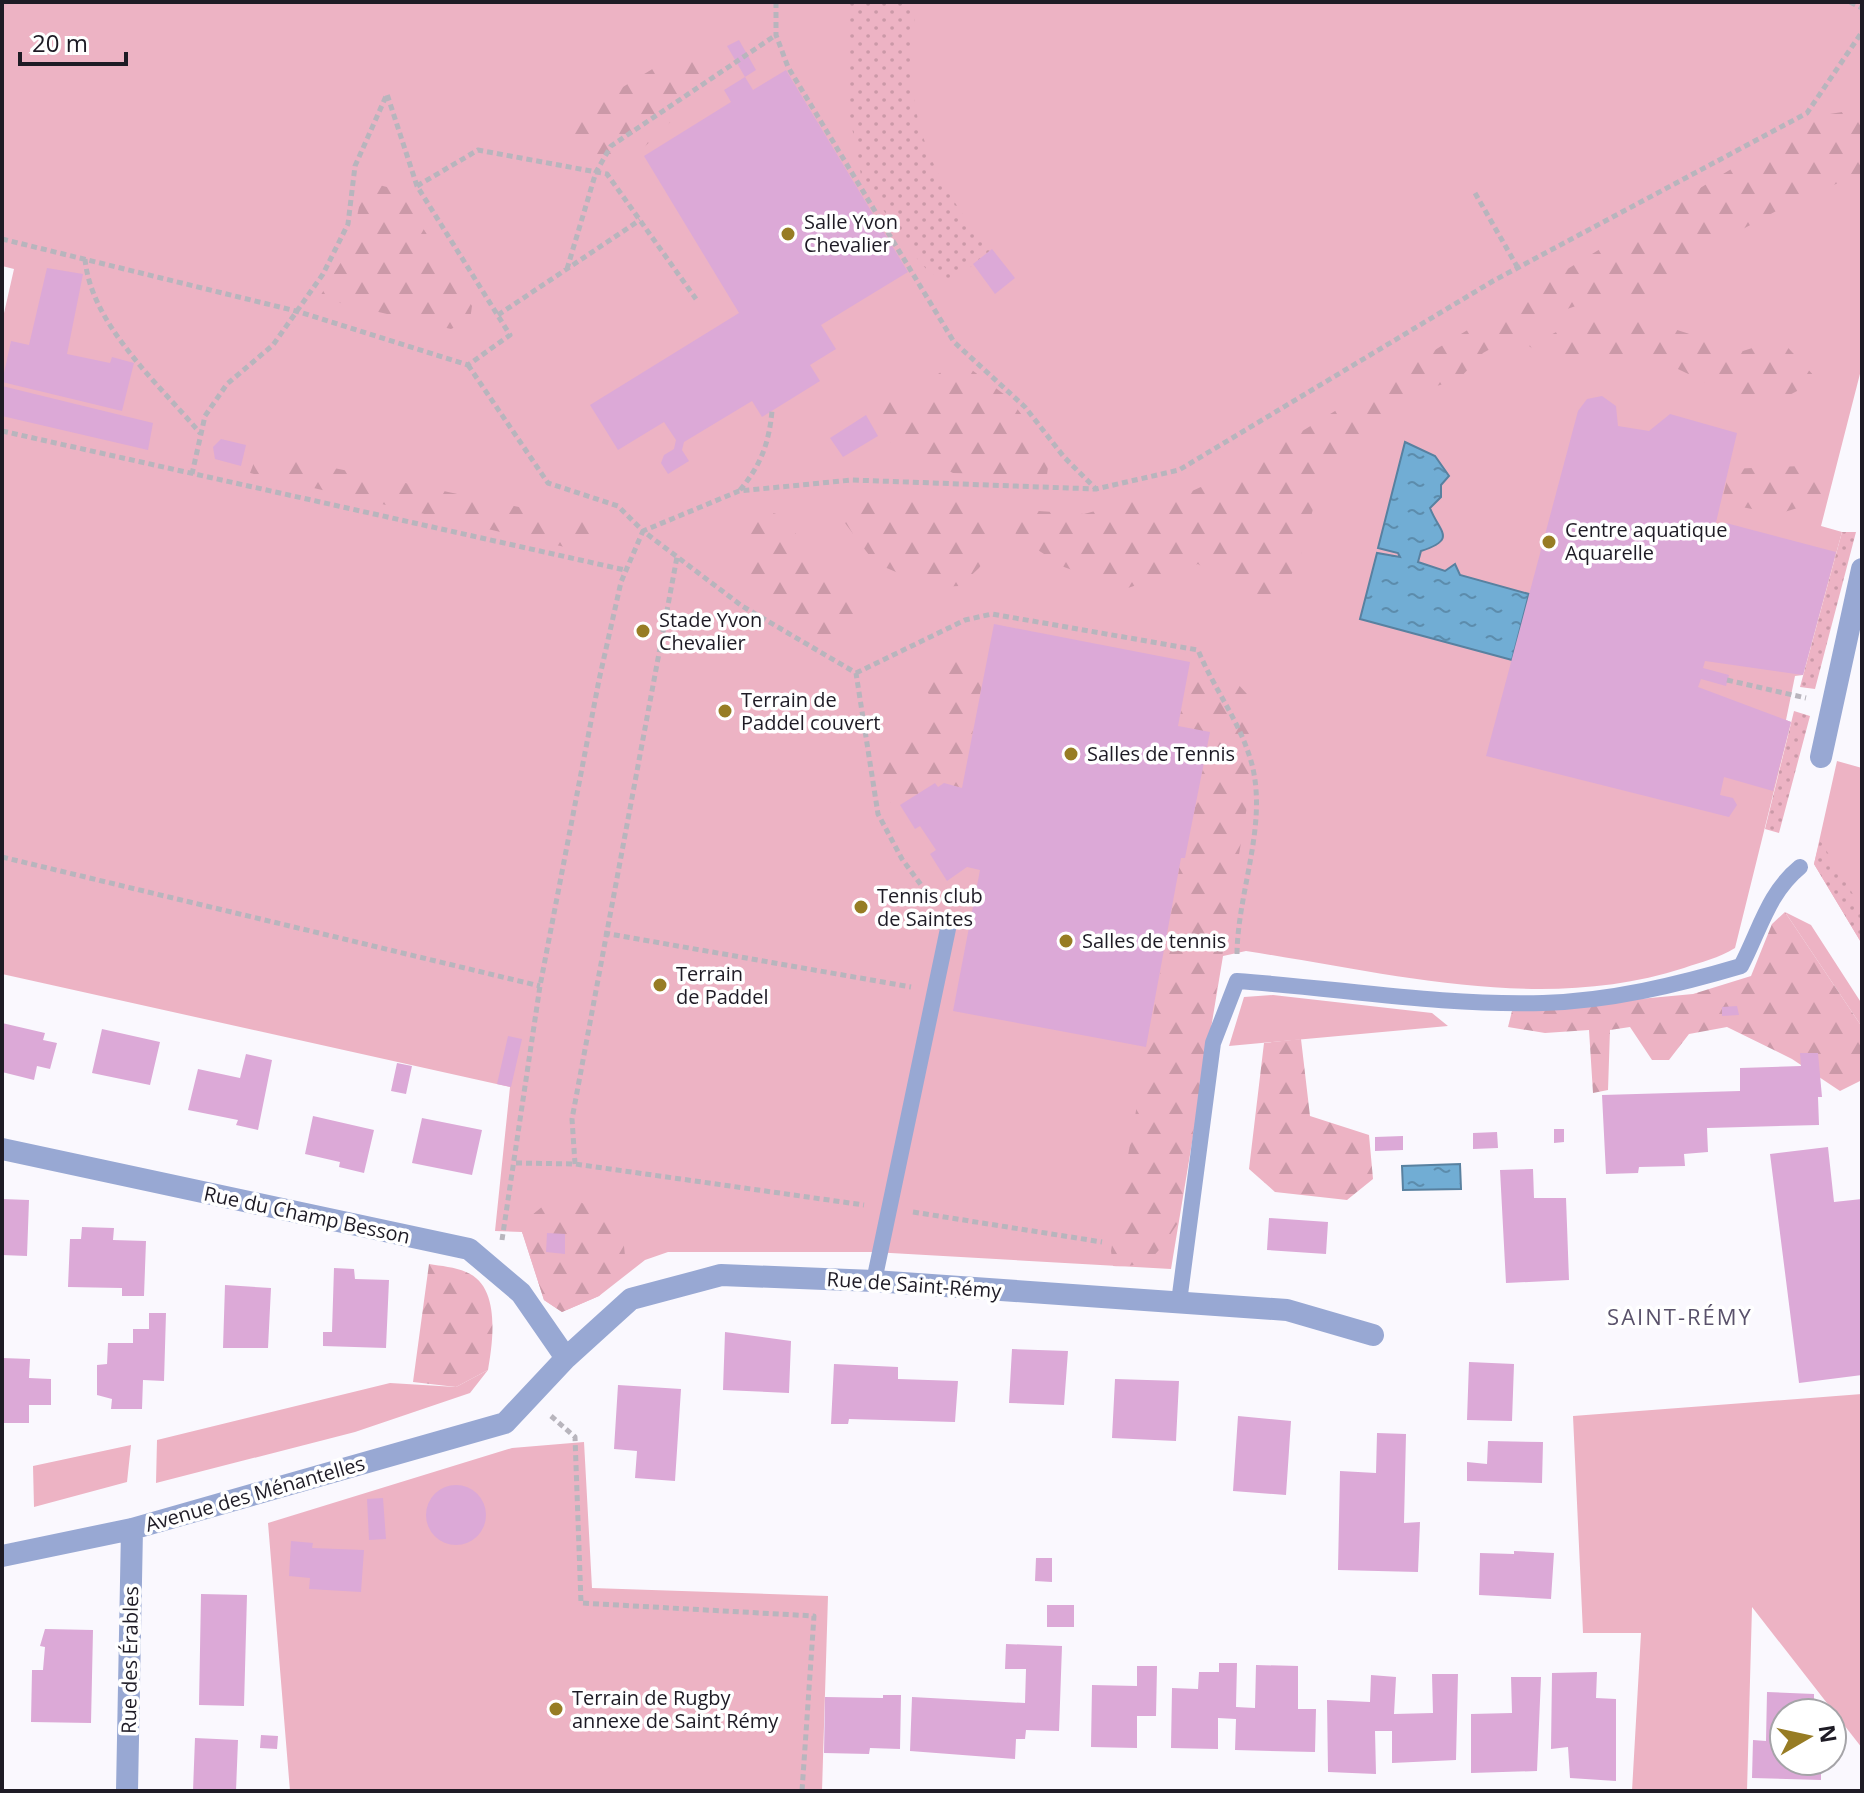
<svg xmlns="http://www.w3.org/2000/svg" width="1864" height="1793" font-family="'Open Sans',sans-serif">
<style>
.green{fill:#edb3c4}
.forest{fill:url(#forest-firs)}
.garden{fill:url(#garden-dots)}
.water{fill:url(#water-ripples);stroke:#5881a0;stroke-width:2}
.building{fill:#dca9d7}
.lines{fill:none;stroke-linecap:round;stroke-linejoin:round}
.path{stroke:#b8b5bd;stroke-width:5;stroke-dasharray:6 4;stroke-linecap:butt}
.service{stroke:#98a8d3;stroke-width:16}
.pedestrian{stroke:#98a8d3;stroke-width:22}
.minor{stroke:#98a8d3;stroke-width:22}
.poi-dot{fill:#977c24;stroke:#fff;stroke-width:3}
.labels{text-anchor:middle;stroke-width:7;stroke-linejoin:round;paint-order:stroke}
.poi-label{font-size:20px;fill:#1e1b25;stroke:#fff;text-anchor:start}
.street-label{font-size:20px;fill:#1e1b25;stroke:#fff}
.neighbourhood-label{font-size:22px;letter-spacing:2px;fill:#5a526b;stroke:#fff}
</style>
<defs>
<pattern id="forest-firs" width="22" height="20" patternUnits="userSpaceOnUse" patternTransform="scale(2)"><rect width="22" height="20" fill="#edb3c4"/><path d="M5 1l3.5 6h-7zM16 11l3.5 6h-7z" fill="#cb99a8"/></pattern>
<pattern id="garden-dots" width="8" height="8" patternUnits="userSpaceOnUse" patternTransform="scale(2)"><rect width="8" height="8" fill="#edb3c4"/><path d="M2 2h.1M6 6h.1" fill="none" stroke="#cb99a8" stroke-width="1.8" stroke-linecap="round"/></pattern>
<pattern id="water-ripples" width="26" height="14" patternUnits="userSpaceOnUse" patternTransform="scale(2)"><rect width="26" height="14" fill="#71add4"/><path d="M2 4q2-2 4 0t4 0M15 11q2-2 4 0t4 0" fill="none" stroke="#5c8cac"/></pattern>
</defs>
<rect width="100%" height="100%" fill="#faf8fe"/>
<path class="green" d="M2,2H1862V366L1821,526L1842,532L1803,675L1795,676L1786,720L1791,722L1735,948C1719,958 1701,962 1684,968C1542,1014 1389,973 1246,951L1223,956L1171,1269L873,1252H668L645,1260L599,1296L562,1312L544,1300L522,1232L495,1231L510,1087L2,974V322L14,269L2,266Z
M1837,761L1862,768V944L1814,864Z
M1785,912L1811,925L1862,1004V1027Z
M1273,995L1432,1013L1448,1026L1229,1046L1244,997Z
M488,1370L470,1393L355,1432L156,1483L157,1440L390,1383L456,1387Z
M1862,1394V1748L1752,1607L1747,1791H1632L1641,1633H1583L1573,1416Z
M584,1442L592,1588L828,1596L822,1791H290L268,1523L512,1448Z
M131,1445L127,1482L34,1507L33,1466Z"/>
<path class="forest" d="M682,51L699,56L703,70L684,109L636,155L590,161L564,140L567,121Z
M1842,112L1862,121V173L1791,203L1715,244L1659,297H1603L1552,314L1483,353L1459,379L1405,396L1320,483L1298,565L1275,598L1243,595L1198,564L1125,589L1064,567L1015,535L1023,510L1084,514L1129,502L1179,497L1240,469L1818,116Z
M379,185L399,190L472,306L470,320L451,329L319,298L351,246L361,197Z
M1607,318L1652,322L1743,351L1780,339L1816,378C1807,384 1795,394 1784,397C1732,411 1692,367 1644,357C1613,351 1576,358 1545,358L1529,346L1568,326Z
M964,364L1009,398L1050,452L1047,475L953,473L878,436L866,415L875,394L913,407C927,383 935,369 964,364Z
M258,452L619,528L617,540L602,537L586,552L250,473Z
M1800,466L1826,486L1817,502L1778,514L1721,503L1730,469Z
M896,497L985,501L1000,539L979,568L960,586L931,587L875,563L842,519L853,499Z
M763,510L786,517L805,550L859,594L854,633L832,644L751,596L743,578L745,523Z
M937,654L987,658L962,788L944,783L938,787L935,783L900,805L886,801L882,764L902,727L940,715L919,676Z
M1188,676L1236,682L1257,705L1250,788L1178,1223C1157,1253 1153,1268 1113,1266L1111,1251L1181,858H1185L1210,733L1178,726Z
M1785,912L1862,1027V1080L1840,1091L1792,1059L1727,1027L1689,1034L1669,1060H1652L1630,1027L1610,1030L1608,1090L1593,1093L1589,1030L1545,1033L1508,1027L1512,1011L1693,994L1751,976L1772,924Z
M1301,1039L1310,1116L1369,1135L1373,1179L1347,1200L1275,1192L1249,1169L1264,1043Z
M580,1202L621,1220L626,1264L599,1296L562,1312L544,1300L520,1225L543,1206Z
M429,1264C441,1266 455,1267 466,1272C501,1286 493,1341 488,1370L456,1387L413,1382Z"/>
<path class="garden" d="M838,2H910C920,22 910,46 911,68C913,137 945,200 992,249L950,284L928,271L907,247L861,175L847,101V11Z
M1842,532H1856L1815,689L1800,687Z
M1794,711L1810,716L1779,833L1765,829Z
M1820,840L1862,909V944L1814,864Z"/>
<path class="water" d="M1405,442L1435,456L1449,476L1441,485V497L1430,508C1439,532 1458,539 1421,551L1418,562L1445,571L1455,564L1460,575L1529,594L1512,660L1360,619L1377,553L1400,557L1398,553L1378,548Z
M1460,1164L1461,1189L1403,1190L1402,1166Z"/>
<path class="building" d="M739,40L756,70L745,77L727,46Z
M786,70L908,272L821,325L836,349L810,365L820,381L762,417L752,401L684,442L682,450L689,461L668,474L661,463L664,455L674,449L676,440L664,422L618,450L590,405L739,313L644,156L731,102L724,90L745,77L753,90Z
M992,249L1015,278L995,294L973,264Z
M47,268L83,274L67,354L110,363L112,357L134,363L122,411L2,382L11,341L29,345Z
M2,386L153,423L148,450L2,416Z
M1602,396L1616,406L1618,426L1649,431L1670,414L1737,433L1714,531L1723,534L1726,523L1836,552L1803,675L1705,661L1703,668L1729,675L1726,686L1701,679L1698,687L1791,722L1773,791L1724,777L1720,795L1733,798L1737,805L1729,817L1486,756L1578,411L1587,399Z
M866,415L878,436L843,457L830,438Z
M221,439L246,445L241,466L215,459L213,447Z
M994,624L1190,662L1178,726L1210,732L1185,858H1181L1146,1047L953,1011L980,870L967,867L947,881L930,854L936,850L920,826L915,829L900,805L935,783L938,787L944,783L962,788Z
M1737,1006L1739,1015L1722,1016V1007Z
M2,1023L45,1033L43,1040L57,1043L50,1069L37,1066L34,1080L2,1072Z
M102,1029L160,1042L150,1085L92,1073Z
M508,1036L522,1039L511,1087L497,1084Z
M1800,1053H1818L1822,1097H1818L1819,1125L1707,1128L1708,1152L1684,1154L1685,1166L1639,1167L1638,1173L1606,1174L1602,1095L1740,1091V1068L1801,1066Z
M246,1054L272,1060L258,1130L236,1125L238,1120L188,1110L198,1069L240,1078Z
M397,1063L412,1066L406,1094L391,1091Z
M313,1116L374,1130L364,1173L339,1167L340,1162L305,1154Z
M422,1118L482,1130L472,1175L412,1163Z
M1554,1129H1564V1142L1554,1143Z
M1497,1132L1498,1148L1473,1149V1133Z
M1403,1136V1150L1375,1151V1137Z
M1828,1147L1834,1202L1862,1199V1375L1799,1383L1770,1154Z
M1533,1169L1534,1198H1566L1569,1280L1506,1283L1500,1170Z
M2,1199L29,1200L27,1256L2,1255Z
M1269,1218L1328,1222L1326,1254L1267,1250Z
M82,1227L114,1228L113,1240L146,1241L144,1296H122V1288L68,1287L70,1239H81Z
M547,1233L565,1234V1254L546,1252Z
M334,1268L354,1269L355,1279L389,1280L386,1348L323,1346V1332H332Z
M225,1285L271,1288L268,1348H223Z
M149,1313H166L164,1381L143,1380L142,1409H111L112,1399L97,1395V1365L107,1364L108,1343H133V1329H149Z
M725,1332L791,1341L789,1393L723,1390Z
M1012,1349L1068,1351L1064,1405L1009,1403Z
M2,1358L30,1359L29,1378L51,1379V1405H29V1423H2Z
M1469,1362L1514,1364L1512,1421L1467,1420Z
M834,1364L898,1367V1379L958,1381L955,1422L849,1419L848,1424H831Z
M1115,1379L1179,1381L1176,1441L1112,1438Z
M618,1385L681,1389L675,1481L635,1478L637,1451L614,1449Z
M1238,1416L1291,1421L1286,1495L1233,1491Z
M1377,1433L1406,1434L1404,1523L1420,1522L1418,1572L1338,1570L1340,1471L1376,1473Z
M1488,1441L1543,1442L1542,1483L1467,1481V1462L1487,1464Z
M426 1515a30 30 0 1 1 60 0a30 30 0 1 1-60 0Z
M383,1498L386,1539L369,1540L367,1499Z
M291,1541L313,1543L312,1548L364,1550L361,1592L309,1589L310,1578L289,1576Z
M1514,1551L1554,1553L1551,1599L1479,1595L1480,1553L1514,1554Z
M1036,1558H1052V1582L1035,1581Z
M201,1594L247,1595L244,1706L199,1705Z
M1047,1605H1074V1627H1047Z
M45,1629L93,1630L91,1723L31,1722L32,1670H43L45,1647L40,1646Z
M1006,1644L1062,1646L1059,1731L1026,1730L1025,1739H1016L1015,1759L910,1751L912,1697L1025,1703L1026,1669H1005Z
M1219,1663H1237L1236,1707L1255,1708L1256,1665L1298,1666V1709H1316L1315,1752L1235,1750L1236,1719L1218,1718V1749L1171,1748L1172,1688L1198,1689L1199,1672H1219Z
M1137,1666H1157L1156,1716H1137V1748L1091,1747L1092,1685L1137,1686Z
M1597,1672L1596,1698L1616,1699V1781L1570,1778L1568,1747L1551,1749L1552,1673Z
M1432,1674H1458L1456,1760L1392,1763V1731H1375L1376,1774L1328,1772L1327,1700L1370,1702L1371,1675L1396,1677L1394,1714L1433,1713Z
M1511,1677H1541L1537,1771L1471,1773V1714L1512,1713Z
M1767,1692L1814,1694V1713H1784V1761H1821V1780L1752,1778L1753,1740L1766,1741Z
M883,1695H901L900,1749L870,1748L869,1754L824,1753L825,1697L883,1698Z
M261,1735L278,1736L277,1749L260,1748Z
M195,1738L238,1740L236,1791H193Z"/>
<g class="lines">
<path class="path" d="M776,2V35L788,67L954,342L1025,407L1064,457L1095,488
M1850,2L1862,8
M417,186L478,150L607,174L696,299
M1475,193L1518,268
M2,239L296,311L468,365L510,335L417,186L387,94L355,166L348,224L323,274L273,345L227,384L205,416L192,474
M85,259C91,325 159,384 200,433
M567,269L596,172L611,146L776,35
M498,315L640,220
M468,365L548,483L618,506L643,531L739,491L852,480L1096,489L1179,470L1493,281L1807,113L1862,32
M2,431L625,570
M740,490C761,465 769,443 772,411
M856,673L965,620L992,614L1198,650C1214,689 1239,720 1251,761C1269,824 1237,892 1237,956
M1727,680L1806,698
M2,857L540,986
M604,933L911,987
M516,1163L575,1164L864,1205
M575,1164L572,1119L677,557
M913,1212L1102,1242
M502,1240L540,986L599,680L621,582L643,531L742,606L856,673L878,814L902,859L935,904
M551,1416L575,1437L581,1603L814,1616L802,1791"/>
<path class="service" d="M874,1281L949,924
M1179,1302L1213,1043L1237,981C1339,988 1440,1006 1543,1003C1610,1001 1677,985 1741,966C1760,930 1768,893 1800,867"/>
<path class="pedestrian" d="M1821,757L1862,569"/>
<path class="minor" d="M2,1149L469,1249L521,1293L566,1358
M2,1556L132,1529L505,1423L566,1358L631,1299L721,1275L874,1281L1287,1310L1373,1335
M127,1791L132,1529"/>
</g>
<g class="poi-dot">
<circle cx="788" cy="234" r="8"/>
<circle cx="1549" cy="542" r="8"/>
<circle cx="643" cy="631" r="8"/>
<circle cx="725" cy="711" r="8"/>
<circle cx="1071" cy="754" r="8"/>
<circle cx="861" cy="907" r="8"/>
<circle cx="1066" cy="941" r="8"/>
<circle cx="660" cy="985" r="8"/>
<circle cx="556" cy="1709" r="8"/>
</g>
<g class="labels">
<g class="poi-label">
<text x="804" y="229">Salle Yvon<tspan x="804" dy="23">Chevalier</tspan></text>
<text x="1565" y="537">Centre aquatique<tspan x="1565" dy="23">Aquarelle</tspan></text>
<text x="659" y="627">Stade Yvon<tspan x="659" dy="23">Chevalier</tspan></text>
<text x="741" y="707">Terrain de<tspan x="741" dy="23">Paddel couvert</tspan></text>
<text x="1087" y="761">Salles de Tennis</text>
<text x="877" y="903">Tennis club<tspan x="877" dy="23">de Saintes</tspan></text>
<text x="1082" y="948">Salles de tennis</text>
<text x="676" y="981">Terrain<tspan x="676" dy="23">de Paddel</tspan></text>
<text x="572" y="1705">Terrain de Rugby<tspan x="572" dy="23">annexe de Saint Rémy</tspan></text>
</g>
<g class="street-label">
<text transform="translate(307 1215) rotate(12)" y="7">Rue du Champ Besson</text>
<text transform="translate(914 1285) rotate(4)" y="7">Rue de Saint-Rémy</text>
<text transform="translate(255 1494) rotate(-16)" y="7">Avenue des Ménantelles</text>
<text transform="translate(130 1660) rotate(-89)" y="7">Rue des Érables</text>
</g>
<g class="neighbourhood-label">
<text x="1680" y="1325">SAINT-RÉMY</text>
</g>
</g>
<rect width="1864" height="1793" fill="none" stroke="#1e1b25" stroke-width="8"/>
<g transform="translate(1808 1737) rotate(81)"><circle r="38" fill="#ffffff" stroke="#a5a4a8" stroke-width="2"/>
<path d="M0-6L14 30L0 20L-14 30Z" fill="#977c24"/>
<text y="-12" font-size="22" font-weight="bold" text-anchor="middle" fill="#1e1b25">N</text>
</g>
<path d="M20 52v12h106v-12" fill="none" stroke="#1e1b25" stroke-width="4"/>
<text x="32" y="52" font-size="24" fill="#1e1b25" stroke="#ffffff" stroke-width="6" paint-order="stroke">20 m</text>
</svg>
